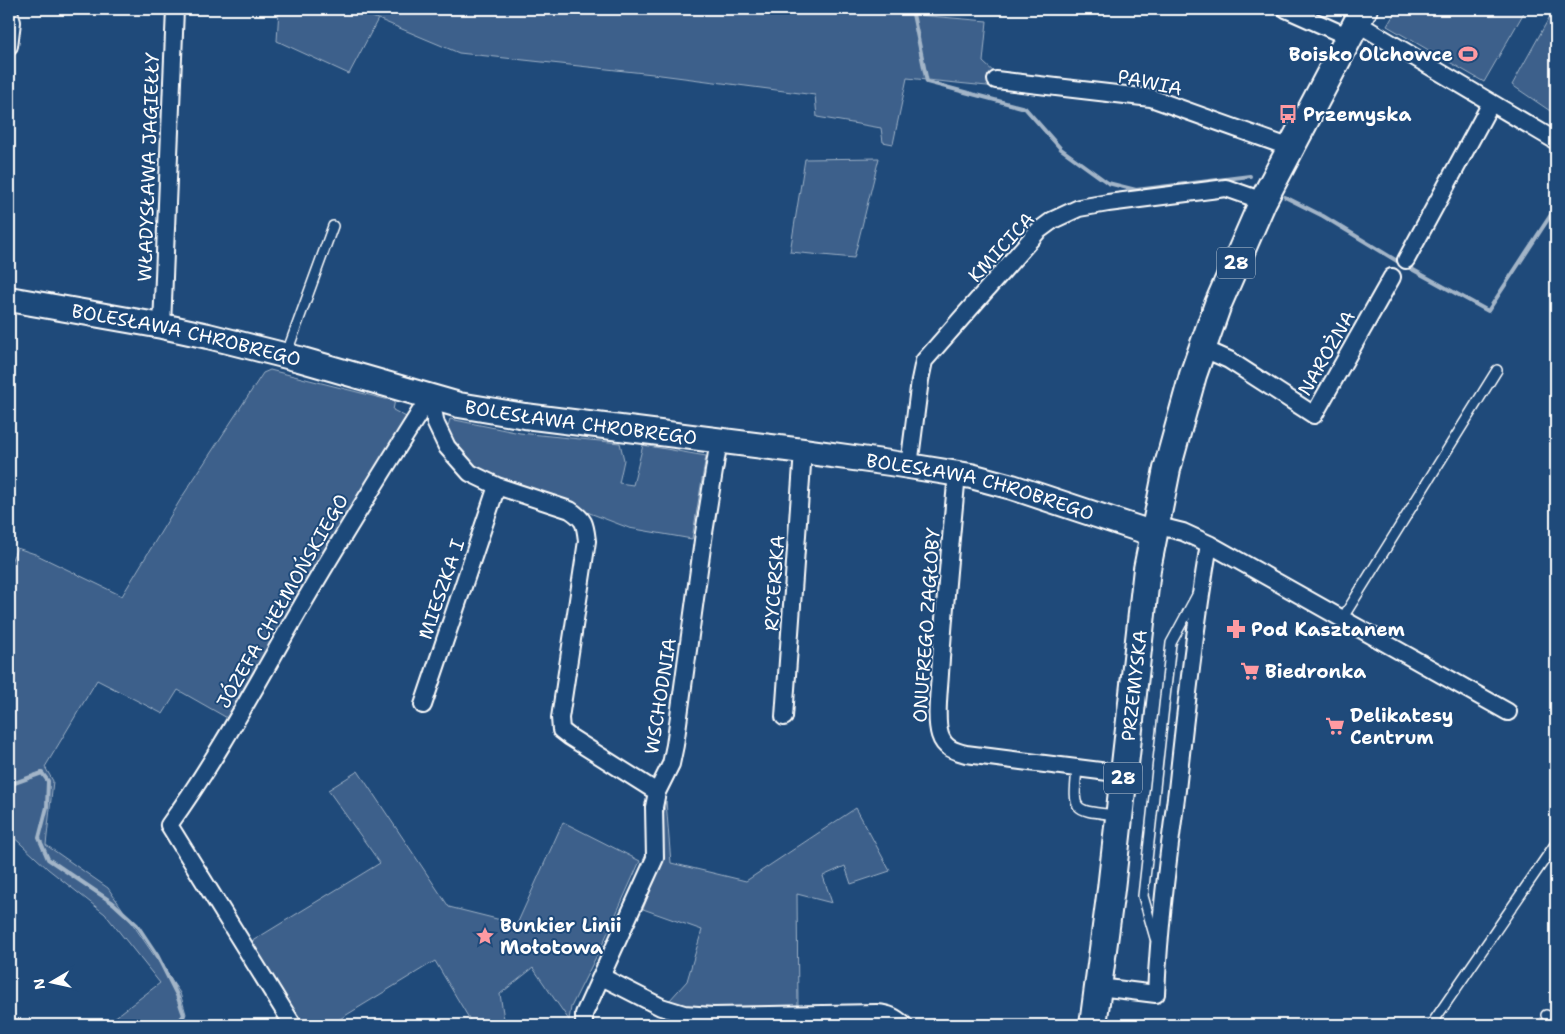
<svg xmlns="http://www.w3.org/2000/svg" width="1565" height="1034" font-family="'Shantell Sans',sans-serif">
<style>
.green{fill:#3c618b;stroke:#9eb0c5}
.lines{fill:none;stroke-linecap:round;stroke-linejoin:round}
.stream{stroke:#a3b5c8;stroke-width:4}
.lane-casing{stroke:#fff;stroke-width:12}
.street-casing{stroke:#fff;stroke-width:20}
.secondary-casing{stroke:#fff;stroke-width:28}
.primary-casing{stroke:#fff;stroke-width:30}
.lane{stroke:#1f4a7a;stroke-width:9}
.street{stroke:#1f4a7a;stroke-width:16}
.secondary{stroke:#1f4a7a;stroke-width:24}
.primary{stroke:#1f4a7a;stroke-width:26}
.labels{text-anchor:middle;stroke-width:4;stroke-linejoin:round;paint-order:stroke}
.shield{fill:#1f4a7a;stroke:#bcc9d7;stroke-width:1}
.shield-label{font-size:18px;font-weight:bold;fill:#fff}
.poi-label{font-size:19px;font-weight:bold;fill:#fff;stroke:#1f4a7a;text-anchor:start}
.street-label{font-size:19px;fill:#fff;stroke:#1f4a7a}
</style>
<rect width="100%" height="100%" fill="#1f4a7a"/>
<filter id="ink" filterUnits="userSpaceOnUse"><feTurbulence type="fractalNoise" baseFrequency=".02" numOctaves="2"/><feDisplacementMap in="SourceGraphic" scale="10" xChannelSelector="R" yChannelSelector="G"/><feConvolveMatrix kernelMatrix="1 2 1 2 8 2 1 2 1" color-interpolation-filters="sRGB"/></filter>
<g filter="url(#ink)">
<path class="green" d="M279,9H355L377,19L383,9H916L918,15L987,21L983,62L997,75V87L907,78L893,144L883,142L881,128L817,117L815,95L653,74L459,53L378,19L349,74L277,41Z
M1397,9H1526L1484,82L1387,26Z
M1554,9H1556V115L1512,85Z
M879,158L854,258L790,252L805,159Z
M270,370L385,399L395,400L393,410L410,419L337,530L260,661L229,719L178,690L163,714L97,680L45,767L53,781L46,845L108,888L180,993L186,1014L181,1025H105L160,983L105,914L48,869L9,833V566L17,548L35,554L122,596L182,497L263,373Z
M450,419L520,433L620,443L624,460L619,483L633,485L643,445L706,456L692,539L629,528L511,483L480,473L462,454L446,433Z
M358,771L449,907L517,924L563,822L640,861L603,943L571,1007L569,1020L533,968L500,994L505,1025H473L435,961L330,1025H300L249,943L380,863L328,790Z
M666,801L671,863L746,881L856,808L890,871L851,884L845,866L823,876L832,903L797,894L798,1007L690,1009L669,1001L687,981L702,930L643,909L663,858V816Z"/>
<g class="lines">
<path class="stream" d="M912,9L927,82L1025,108L1061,149L1108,183L1136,190L1250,176
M1285,197L1323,216L1397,261L1488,311L1556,207
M9,785L42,773L48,781L47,807L39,838L48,859L113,903L137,925L157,955L177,995L184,1015L176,1025"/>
<g class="lane-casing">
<path id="lane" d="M286,355L333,226
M1342,619L1497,370
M1077,768C1073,813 1072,810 1117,815
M1155,938L1143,896L1171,643L1197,595
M1546,1015L1556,1022
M1431,1025L1556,843"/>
</g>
<g class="street-casing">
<path id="street" d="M1286,9L1349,37
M9,12L12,22L9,46
M1357,23L1556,141
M996,80L1151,98L1291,148
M1406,260L1491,103
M162,326L175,9
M1202,348L1229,360L1314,415L1392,277
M430,396L436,424L447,447L470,473L497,486L570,510C585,520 585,524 587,541L560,718L561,730L570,737L657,792
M909,466L920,380L924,361L1038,231L1053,220L1079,208L1108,203L1226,188L1263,201
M957,473C951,540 944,607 940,674C939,692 935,719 940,735C944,748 954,751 966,754L1124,774
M1155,525L1183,532L1209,544L1508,712
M423,705L497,486
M784,717L803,451
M602,977L661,1007L684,1014L713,1016L877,1013C889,1014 895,1017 904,1025
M1099,987L1156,994C1159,926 1168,858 1177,790C1186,708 1195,626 1209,544
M293,1025L169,825C219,756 258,681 301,607C342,536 386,466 430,396
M584,1025V1014L655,858L654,807L657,792L671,764L675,745L704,533L719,440"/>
</g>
<g class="secondary-casing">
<g id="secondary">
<path id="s1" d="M9,299L162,326L208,336L299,359L459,405L525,416L803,451L890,463L971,476L1012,487L1154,534"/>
</g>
</g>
<g class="primary-casing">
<g id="primary">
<path id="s2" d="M1093,1025L1111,889L1147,569L1167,469L1193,375L1218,304L1263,201L1364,9"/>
</g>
</g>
<use href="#lane" class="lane"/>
<use href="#street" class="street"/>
<use href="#secondary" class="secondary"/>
<use href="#primary" class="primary"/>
</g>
</g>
<defs>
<g id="stadium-bare" transform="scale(1.5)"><path d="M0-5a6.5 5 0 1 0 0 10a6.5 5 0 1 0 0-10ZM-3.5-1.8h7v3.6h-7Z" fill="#ff9aa2" stroke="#1f4a7a" stroke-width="2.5" paint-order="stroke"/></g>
<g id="bus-bare" transform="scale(1.5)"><path d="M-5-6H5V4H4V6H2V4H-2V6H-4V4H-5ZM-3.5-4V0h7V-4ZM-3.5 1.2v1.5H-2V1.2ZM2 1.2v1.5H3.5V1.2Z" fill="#ff9aa2" stroke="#1f4a7a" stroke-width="2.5" paint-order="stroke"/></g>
<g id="pharmacy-bare" transform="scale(1.5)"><path d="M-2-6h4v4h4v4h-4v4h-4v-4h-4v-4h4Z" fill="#ff9aa2" stroke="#1f4a7a" stroke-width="2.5" paint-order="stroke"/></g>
<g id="supermarket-bare" transform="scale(1.5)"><path d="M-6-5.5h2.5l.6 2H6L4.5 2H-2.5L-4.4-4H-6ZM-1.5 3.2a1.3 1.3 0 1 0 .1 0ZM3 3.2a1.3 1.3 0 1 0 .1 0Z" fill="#ff9aa2" stroke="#1f4a7a" stroke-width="2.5" paint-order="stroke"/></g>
<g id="sight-bare" transform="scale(1.5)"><path d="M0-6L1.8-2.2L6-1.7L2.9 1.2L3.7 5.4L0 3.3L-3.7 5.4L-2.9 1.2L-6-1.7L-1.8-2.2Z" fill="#ff9aa2" stroke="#1f4a7a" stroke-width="2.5" paint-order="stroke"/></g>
</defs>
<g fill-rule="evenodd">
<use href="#stadium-bare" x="1468" y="54"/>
<use href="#bus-bare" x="1288" y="114"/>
<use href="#pharmacy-bare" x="1236" y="629"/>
<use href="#supermarket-bare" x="1250" y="671"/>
<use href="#supermarket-bare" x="1335" y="726"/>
<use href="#sight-bare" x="485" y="936"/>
</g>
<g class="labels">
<g class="shield">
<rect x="1217" y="247.5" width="38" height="31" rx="4"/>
<rect x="1104" y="762.5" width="38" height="31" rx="4"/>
</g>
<g class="shield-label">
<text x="1236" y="269">28</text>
<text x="1123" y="784">28</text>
</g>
<g class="poi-label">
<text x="1453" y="61" text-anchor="end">Boisko Olchowce</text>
<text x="1303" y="121">Przemyska</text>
<text x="1251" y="636">Pod Kasztanem</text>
<text x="1265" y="678">Biedronka</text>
<text x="1350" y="722">Delikatesy<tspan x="1350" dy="22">Centrum</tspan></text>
<text x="500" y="932">Bunkier Linii<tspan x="500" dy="22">Mołotowa</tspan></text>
</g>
<g class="street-label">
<text transform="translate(1150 82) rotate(12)" y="7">PAWIA</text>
<text transform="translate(148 167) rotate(-88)" y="7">WŁADYSŁAWA JAGIEŁŁY</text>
<text transform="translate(1001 247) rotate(-47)" y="7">KMICICA</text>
<text dy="7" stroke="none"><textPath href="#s1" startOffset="181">BOLESŁAWA CHROBREGO</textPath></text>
<text transform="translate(1326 353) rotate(-60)" y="7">NAROŻNA</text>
<text dy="7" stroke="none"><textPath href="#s1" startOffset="586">BOLESŁAWA CHROBREGO</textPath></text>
<text dy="7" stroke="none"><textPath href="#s1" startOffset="991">BOLESŁAWA CHROBREGO</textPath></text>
<text transform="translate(774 583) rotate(-86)" y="7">RYCERSKA</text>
<text transform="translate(441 589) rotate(-71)" y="7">MIESZKA I</text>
<text transform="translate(282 601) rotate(-60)" y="7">JÓZEFA CHEŁMOŃSKIEGO</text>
<text transform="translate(926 625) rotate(-86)" y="7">ONUFREGO ZAGŁOBY</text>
<text dy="7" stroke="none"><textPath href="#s2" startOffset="342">PRZEMYSKA</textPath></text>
<text transform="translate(660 696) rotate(-81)" y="7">WSCHODNIA</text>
</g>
</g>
<rect width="1565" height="1034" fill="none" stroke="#1f4a7a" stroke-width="30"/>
<rect x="15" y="15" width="1535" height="1004" fill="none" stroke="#fff" stroke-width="2" filter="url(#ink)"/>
<g transform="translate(52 982) rotate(261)" stroke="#1f4a7a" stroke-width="4" paint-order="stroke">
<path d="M0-4L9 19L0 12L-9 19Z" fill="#ffffff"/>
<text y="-8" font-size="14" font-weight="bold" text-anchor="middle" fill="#ffffff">N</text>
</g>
</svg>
